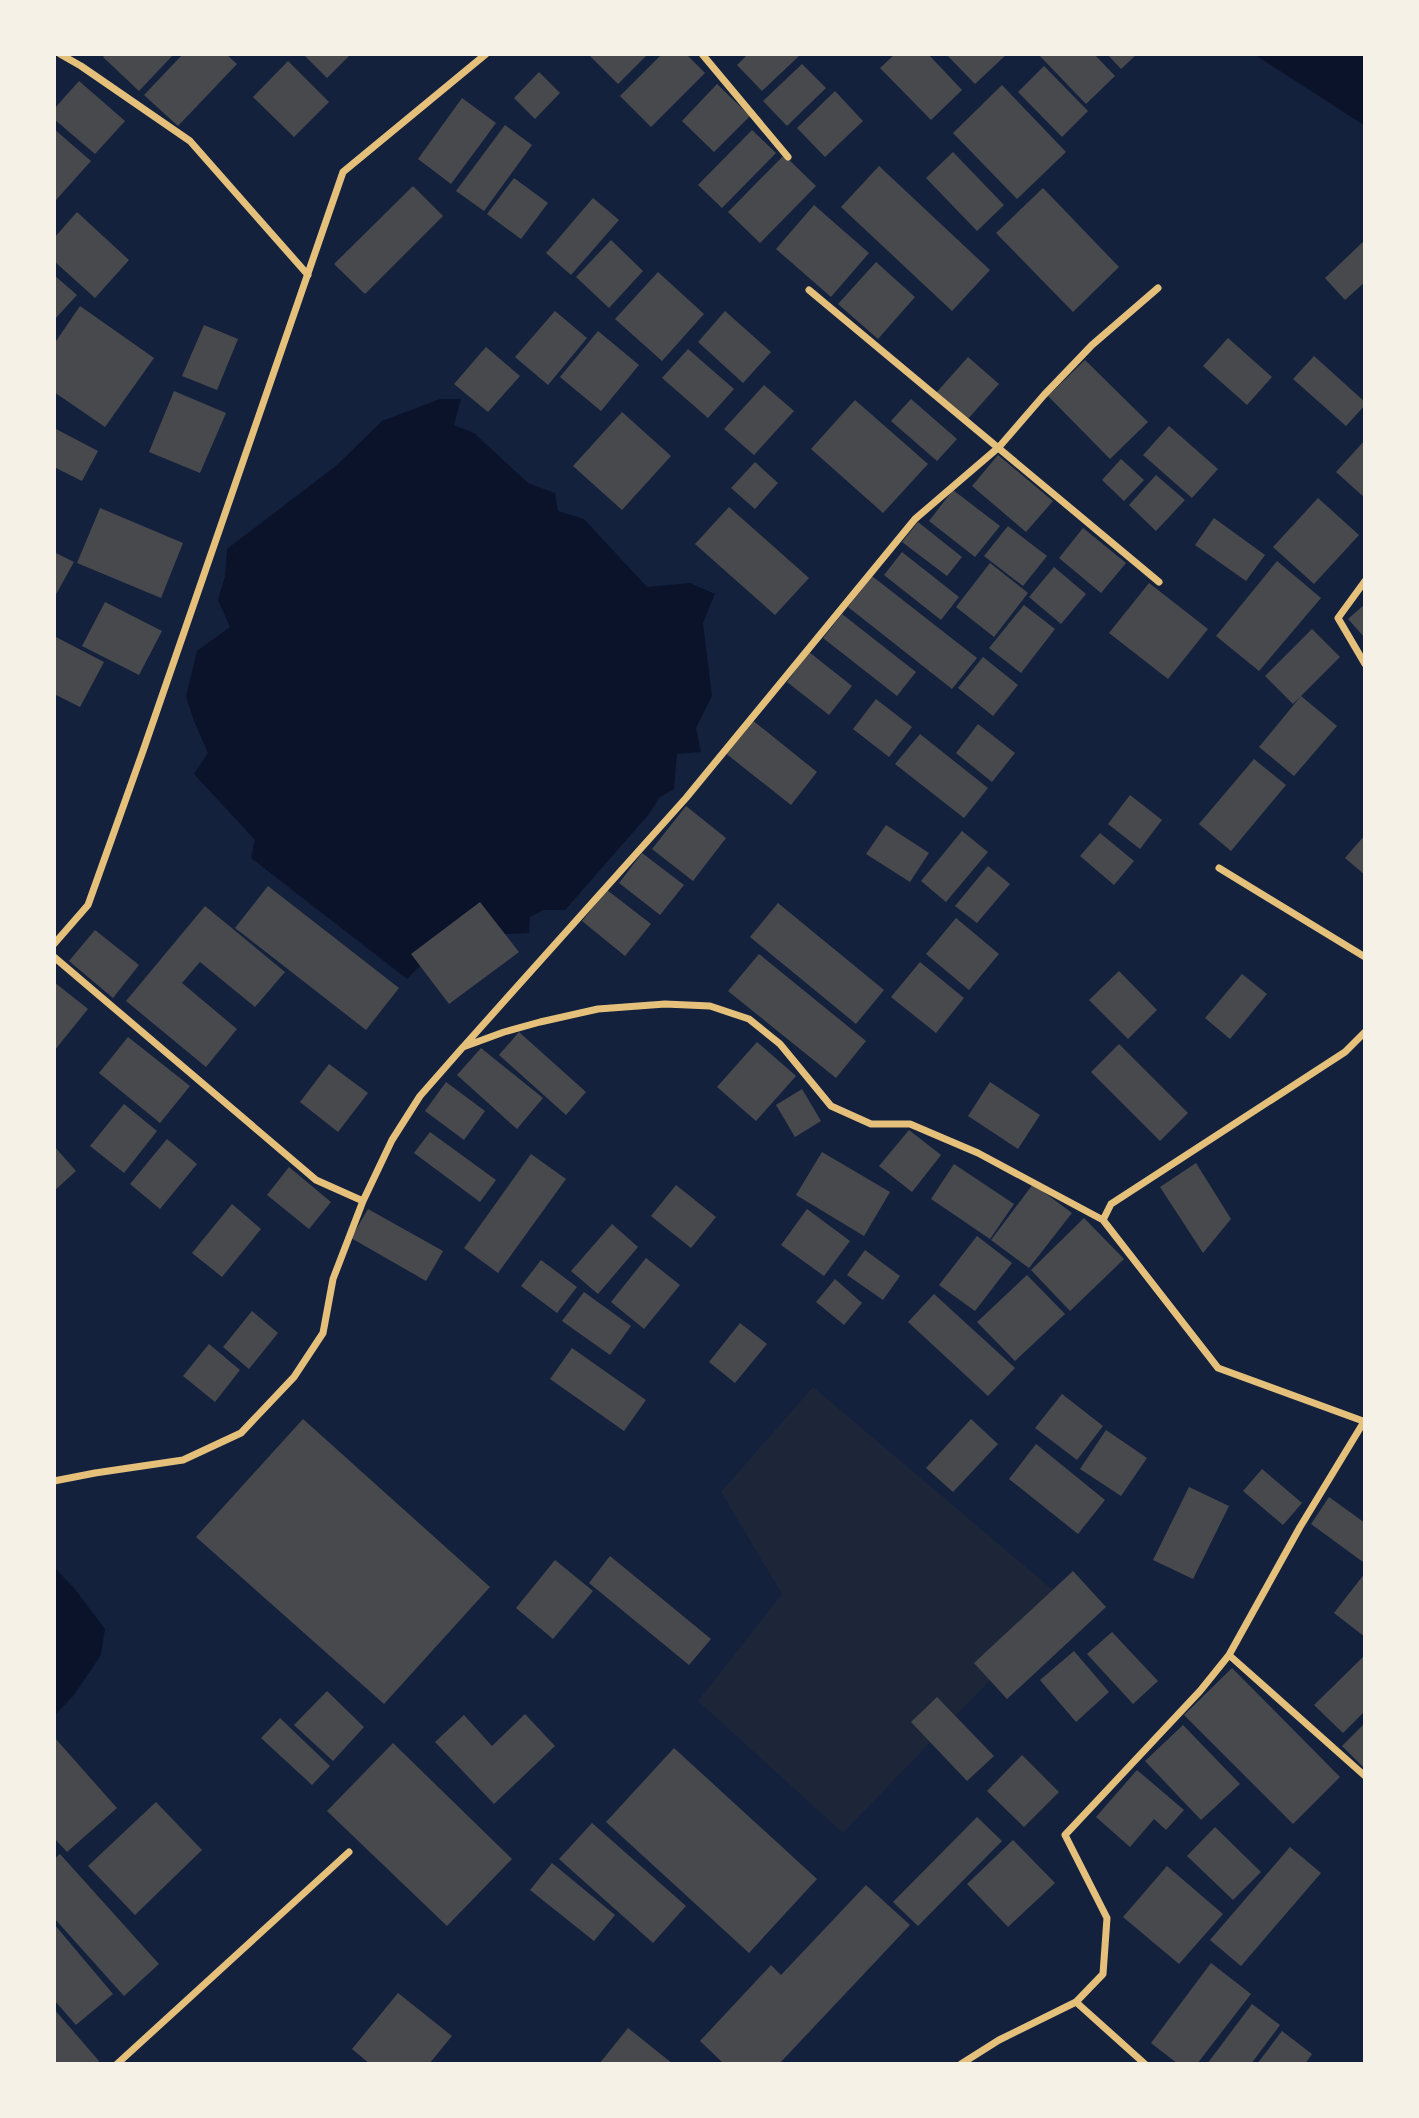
<svg xmlns="http://www.w3.org/2000/svg" width="1419" height="2118" font-family="'Source Sans 3',sans-serif">
<style>
.green{fill:#1d2539}
.water{fill:#0b132b}
.building{fill:#48494c}
.lines{fill:none;stroke-linecap:round;stroke-linejoin:round}
.minor{stroke:#e5c07b;stroke-width:7}
</style>
<rect width="100%" height="100%" fill="#14213d"/>
<path class="green" d="M813,1387L1066,1601L843,1833L698,1701L782,1594L721,1492Z"/>
<path class="water" d="M1254,54H1365V126Z
M440,399H461L454,425L474,433L528,483L555,493L558,511L584,519L647,587L690,583L715,594L703,623L712,696L696,728L701,752L677,754L674,789L659,798L649,814L565,910H543L530,917L529,933L505,934L473,913L407,979L251,858L255,840L194,774L208,753L194,721L186,696L197,651L230,627L218,600L225,576L227,549L337,465L382,421Z
M54,1567L74,1588L105,1629L101,1655L74,1695L54,1716Z"/>
<path class="building" d="M107,54H174L139,91L103,57Z
M183,54H226L237,64L178,126L144,95Z
M303,54H351L327,78Z
M588,54H648L618,84Z
M662,54H686L705,73L651,127L620,96Z
M748,54H798L799,56L762,91L737,65Z
M895,54H928L962,90L931,120L880,68Z
M946,54H1007L975,84Z
M1038,54H1094L1115,76L1086,104Z
M1107,54H1137L1121,69Z
M288,61L329,102L294,137L253,97Z
M802,64L826,88L787,126L763,101Z
M1044,66L1088,111L1062,137L1018,92Z
M539,72L560,93L535,119L514,98Z
M79,81L125,121L95,154L54,119V109Z
M717,84L750,116L714,152L682,121Z
M1002,85L1066,152L1017,199L953,133Z
M835,91L863,121L825,157L797,128Z
M462,98L496,123L451,184L418,159Z
M505,125L532,145L484,211L456,191Z
M54,129L91,161L56,200L54,199Z
M752,130L776,153L722,208L698,185Z
M953,152L1004,205L977,231L926,178Z
M784,155L816,186L760,243L728,212Z
M879,166L990,270L952,311L841,207Z
M514,178L548,203L521,239L487,214Z
M413,186L443,216L365,294L334,264Z
M1043,188L1119,267L1073,312L996,233Z
M593,198L619,220L571,275L546,253Z
M814,205L869,253L831,297L776,249Z
M77,212L129,260L95,298L54,261V238Z
M611,240L643,271L609,308L576,277Z
M1365,240V282L1345,300L1325,278Z
M876,262L915,297L878,339L838,304Z
M658,272L704,314L662,361L615,319Z
M54,275L77,295L54,320Z
M80,306L154,358L105,427L54,392V344Z
M555,311L587,338L548,385L515,357Z
M725,311L771,352L743,383L698,342Z
M204,325L238,339L217,390L182,376Z
M598,331L639,365L601,411L560,377Z
M1228,338L1272,377L1247,405L1203,366Z
M486,347L520,376L488,412L454,384Z
M688,349L734,389L708,418L662,378Z
M1314,356L1365,402V405L1346,426L1293,379Z
M968,357L999,384L967,420L936,393Z
M1085,360L1148,422L1110,459L1048,396Z
M764,385L794,411L754,455L724,429Z
M174,391L226,413L200,473L149,452Z
M911,399L957,439L937,461L891,421Z
M855,400L928,464L883,513L811,449Z
M622,412L671,456L622,510L573,466Z
M1169,426L1218,469L1192,498L1143,455Z
M54,428L98,451L82,481L54,467Z
M1365,440V498L1336,472Z
M998,455L1053,501L1026,532L972,486Z
M1121,459L1144,480L1124,501L1102,480Z
M755,462L778,483L755,509L731,488Z
M1156,475L1185,500L1156,531L1129,505Z
M953,490L1000,526L975,557L929,521Z
M1318,498L1359,535L1314,584L1273,547Z
M729,507L809,578L775,615L695,544Z
M100,508L183,543L161,598L77,563Z
M1214,518L1265,555L1246,581L1195,545Z
M918,522L962,557L947,576L902,542Z
M1008,526L1047,556L1023,586L984,556Z
M1083,528L1126,563L1101,593L1059,558Z
M54,552L74,562L54,598Z
M902,552L959,597L941,620L884,575Z
M1277,561L1321,598L1259,671L1216,636Z
M990,563L1028,593L994,637L956,607Z
M1054,567L1086,594L1061,624L1029,597Z
M872,576L977,658L952,689L848,607Z
M1149,583L1208,629L1168,679L1109,633Z
M105,602L162,631L139,675L82,646Z
M1365,604V638L1348,619Z
M1024,605L1055,629L1021,673L989,648Z
M842,614L916,672L897,696L823,638Z
M1312,629L1340,657L1293,704L1265,676Z
M54,636L104,662L80,707L54,694Z
M809,652L852,686L829,715L787,682Z
M983,657L1018,685L993,716L958,688Z
M1301,696L1337,726L1294,776L1259,747Z
M876,699L912,727L889,757L853,729Z
M751,719L817,772L791,805L724,752Z
M978,724L1015,753L992,782L956,753Z
M920,734L988,788L964,818L895,764Z
M1254,759L1286,785L1231,851L1199,824Z
M1130,795L1162,820L1140,849L1108,824Z
M686,806L726,838L693,881L652,849Z
M886,825L929,853L910,882L866,854Z
M962,831L988,852L946,902L921,881Z
M1100,833L1134,861L1114,885L1080,856Z
M1365,835V875L1345,858Z
M642,853L684,885L660,915L619,883Z
M988,866L1010,884L977,923L955,906Z
M268,886L399,988L366,1030L235,928Z
M607,890L651,924L625,956L582,921Z
M480,902L519,952L449,1004L411,954Z
M778,903L884,990L856,1024L750,937Z
M205,906L285,972L255,1007L200,962L182,983L237,1029L206,1067L126,1001Z
M956,918L999,954L969,990L926,954Z
M95,930L139,965L113,998L69,961Z
M759,954L866,1041L836,1078L728,991Z
M920,962L964,998L936,1033L891,997Z
M1119,971L1157,1010L1128,1039L1089,1000Z
M1242,974L1267,994L1230,1039L1205,1018Z
M54,982L88,1009L54,1051Z
M519,1032L586,1092L566,1115L499,1055Z
M128,1037L190,1086L160,1123L99,1073Z
M757,1042L796,1076L756,1121L717,1087Z
M1119,1044L1188,1113L1160,1141L1091,1072Z
M481,1048L543,1098L517,1129L457,1075Z
M329,1064L368,1093L338,1132L300,1102Z
M446,1082L485,1111L464,1140L425,1111Z
M990,1082L1040,1115L1018,1149L968,1116Z
M802,1089L821,1121L795,1137L776,1105Z
M124,1104L157,1131L124,1173L90,1146Z
M909,1130L941,1155L912,1192L879,1166Z
M430,1132L496,1180L480,1202L414,1153Z
M167,1139L197,1164L160,1209L130,1184Z
M54,1146L76,1171L54,1191Z
M822,1152L890,1192L864,1236L796,1195Z
M531,1154L566,1179L498,1273L464,1248Z
M1196,1163L1231,1219L1203,1253L1160,1187Z
M954,1164L1014,1204L990,1239L931,1199Z
M289,1167L331,1202L309,1229L267,1195Z
M1033,1184L1072,1213L1029,1268L991,1240Z
M676,1185L716,1217L691,1248L651,1216Z
M232,1204L261,1229L222,1277L192,1253Z
M368,1209L443,1251L426,1281L351,1238Z
M807,1209L850,1241L824,1276L781,1245Z
M1084,1218L1124,1259L1070,1311L1031,1270Z
M612,1224L638,1247L598,1294L571,1271Z
M977,1236L1012,1263L975,1311L939,1285Z
M865,1250L900,1276L883,1300L847,1275Z
M646,1258L680,1285L644,1329L611,1302Z
M541,1260L577,1287L557,1313L521,1286Z
M1027,1275L1065,1314L1015,1361L977,1322Z
M835,1279L862,1303L844,1325L816,1302Z
M584,1292L631,1326L610,1355L562,1321Z
M934,1294L1015,1368L988,1396L908,1322Z
M252,1311L278,1333L249,1369L223,1347Z
M740,1323L767,1344L735,1383L709,1362Z
M209,1344L240,1370L215,1402L183,1376Z
M572,1348L646,1400L624,1431L550,1379Z
M1062,1394L1103,1426L1077,1460L1035,1428Z
M303,1419L490,1587L384,1704L196,1537Z
M971,1419L998,1444L953,1492L926,1468Z
M1106,1430L1147,1458L1121,1496L1080,1469Z
M1036,1444L1105,1500L1078,1534L1009,1479Z
M1262,1469L1302,1503L1283,1525L1243,1491Z
M1189,1487L1229,1506L1193,1579L1153,1560Z
M1329,1497L1365,1523V1559L1363,1562L1311,1524Z
M610,1556L711,1639L689,1665L589,1583Z
M555,1560L593,1591L553,1639L516,1608Z
M1073,1571L1106,1607L1007,1699L974,1663Z
M1365,1573V1637L1334,1613Z
M1112,1632L1158,1681L1133,1704L1087,1654Z
M1074,1651L1109,1692L1076,1722L1040,1680Z
M1365,1655V1711L1343,1733L1314,1705Z
M1232,1668L1340,1777L1293,1824L1184,1715Z
M327,1691L364,1727L333,1761L294,1725Z
M937,1697L994,1756L967,1781L911,1722Z
M525,1714L555,1746L494,1804L435,1742L464,1715L492,1746Z
M280,1718L330,1766L312,1785L261,1738Z
M1365,1723V1769L1342,1746Z
M1183,1725L1240,1784L1201,1820L1145,1761Z
M54,1737L117,1808L67,1852L54,1838Z
M393,1743L512,1859L447,1926L327,1811Z
M674,1748L817,1879L749,1953L606,1822Z
M1022,1755L1059,1792L1024,1827L987,1791Z
M1137,1770L1184,1810L1166,1830L1154,1819L1130,1847L1096,1817Z
M156,1802L202,1850L135,1915L88,1866Z
M977,1817L1002,1841L918,1926L893,1902Z
M592,1823L686,1906L653,1943L559,1859Z
M1215,1827L1261,1872L1233,1900L1187,1856Z
M1013,1840L1055,1883L1008,1927L967,1884Z
M1290,1847L1321,1873L1241,1966L1210,1940Z
M60,1854L159,1964L124,1996L54,1918V1859Z
M552,1863L615,1915L594,1941L530,1890Z
M1167,1866L1223,1914L1179,1964L1123,1917Z
M866,1885L910,1925L779,2064H724L700,2041L771,1965L781,1975Z
M54,1924L113,1994L76,2025L54,2000Z
M1211,1963L1251,1994L1197,2064H1178L1151,2043Z
M398,1993L452,2036L429,2064H370L352,2049Z
M1252,2004L1280,2025L1251,2064H1207Z
M54,2009L99,2061L95,2064H54Z
M628,2028L673,2064H599Z
M1282,2031L1312,2054L1305,2064H1257Z"/>
<g class="lines">
<path class="minor" d="M60,54L81,66L190,141L308,275
M702,54L788,157
M809,290L1159,582
M1365,581L1338,618L1365,664
M1219,868L1365,957
M54,944L88,905L143,751L343,172L486,54
M54,957L316,1180L363,1201
M464,1046L686,798L915,519L999,447L1044,395L1092,345L1158,288
M1103,1220L1218,1368L1363,1421
M54,1481L95,1473L183,1460L241,1433L294,1377L323,1333L333,1279L363,1201L392,1140L420,1096L463,1047L504,1032L540,1022L598,1009L665,1004L710,1006L749,1019L780,1044L831,1106L871,1124H910L978,1153L1103,1220L1111,1204L1345,1052L1365,1032
M1229,1655L1365,1776
M1076,2002L1145,2064
M117,2064L349,1852
M961,2064L999,2040L1076,2002L1103,1974L1107,1918L1065,1835L1200,1691L1229,1655L1300,1527L1365,1420"/>
</g>
<rect width="1419" height="2118" fill="none" stroke="#f6f1e7" stroke-width="112"/>
</svg>
